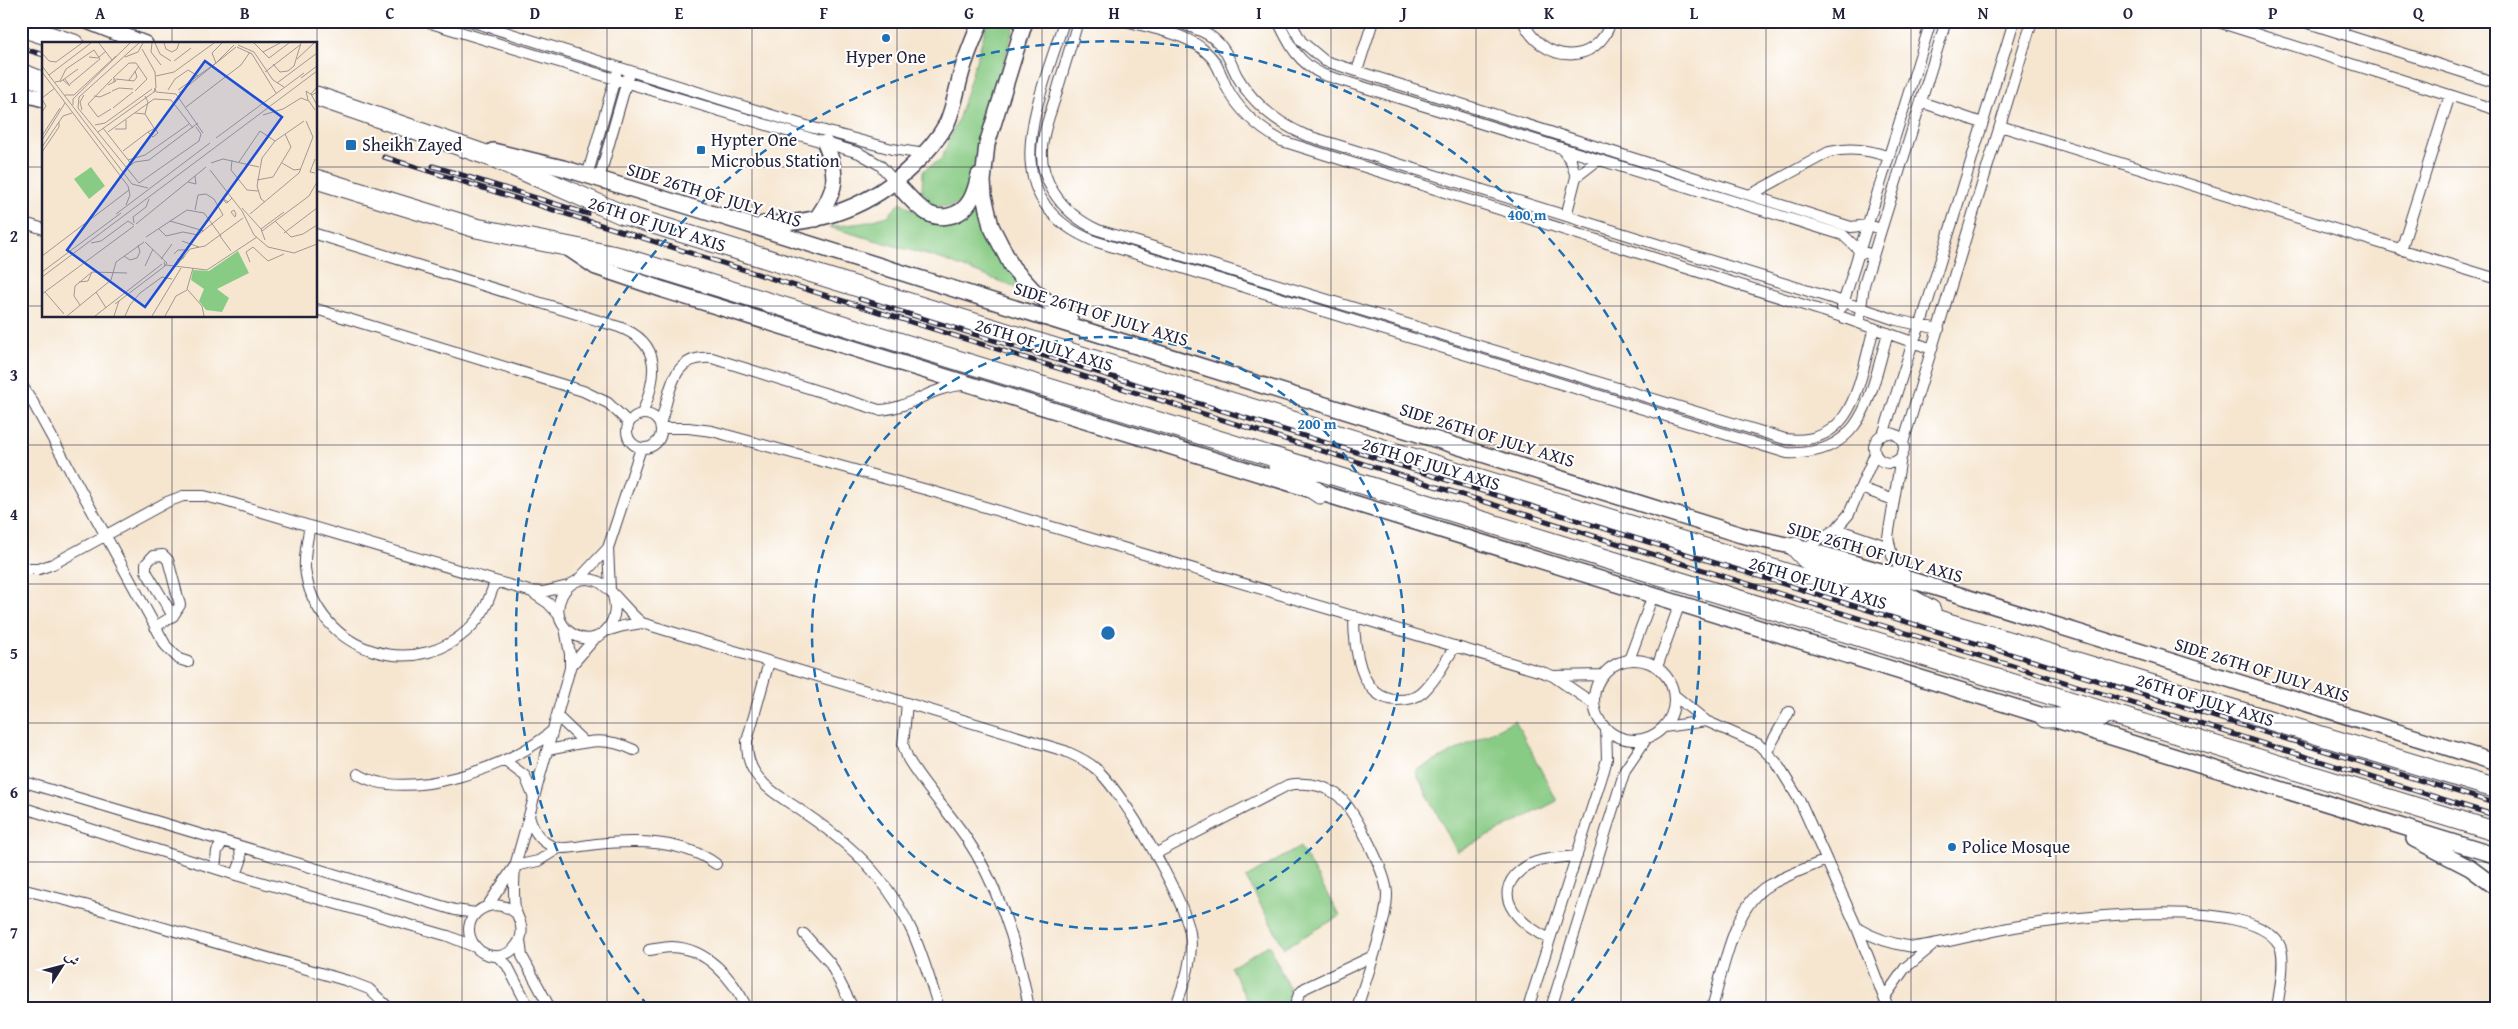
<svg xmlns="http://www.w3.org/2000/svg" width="2518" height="1029" font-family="'Gentium Book Plus',Amiri,serif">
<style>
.green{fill:#88cb84;stroke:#557660}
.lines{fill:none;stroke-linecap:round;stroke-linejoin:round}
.street-casing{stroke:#423f51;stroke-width:12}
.secondary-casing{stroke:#423f51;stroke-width:18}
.highway-casing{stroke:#423f51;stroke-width:21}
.street{stroke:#fff;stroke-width:10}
.secondary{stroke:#fff;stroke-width:15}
.highway{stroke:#fff;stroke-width:19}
.rail-casing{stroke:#22223b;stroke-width:5}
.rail{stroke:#fff;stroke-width:3;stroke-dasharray:9;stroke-linecap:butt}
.grid{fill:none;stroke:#22223b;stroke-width:1;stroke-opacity:0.55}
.ring{fill:none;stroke:#1f6fb2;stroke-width:2.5;stroke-dasharray:9 6}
.poi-dot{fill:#1f6fb2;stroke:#fff;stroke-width:2}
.labels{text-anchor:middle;stroke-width:4;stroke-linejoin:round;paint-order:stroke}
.poi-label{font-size:18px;fill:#22223b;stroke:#fff;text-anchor:start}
.street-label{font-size:18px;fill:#22223b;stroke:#fff}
.inset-road{fill:none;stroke:#a19894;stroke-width:1}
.view{fill:#1d4ed8;fill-opacity:0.15;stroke:#1d4ed8;stroke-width:2.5}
.inset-edge{fill:none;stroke:#22223b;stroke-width:2.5}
.centre{fill:#1f6fb2;stroke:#fff;stroke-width:2.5}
.ring-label{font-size:15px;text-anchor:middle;font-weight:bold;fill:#1f6fb2;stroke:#fff;stroke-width:4;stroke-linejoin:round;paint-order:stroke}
.neatline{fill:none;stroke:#22223b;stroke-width:2}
.grid-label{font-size:16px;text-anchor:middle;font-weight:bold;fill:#22223b}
</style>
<rect width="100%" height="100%" fill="#fff"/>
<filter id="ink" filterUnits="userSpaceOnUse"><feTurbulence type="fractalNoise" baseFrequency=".02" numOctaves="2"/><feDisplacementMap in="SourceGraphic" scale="10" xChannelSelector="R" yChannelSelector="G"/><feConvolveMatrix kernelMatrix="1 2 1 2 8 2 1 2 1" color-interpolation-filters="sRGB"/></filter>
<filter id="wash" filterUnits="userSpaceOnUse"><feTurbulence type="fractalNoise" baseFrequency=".0096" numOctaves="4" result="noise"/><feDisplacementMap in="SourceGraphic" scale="20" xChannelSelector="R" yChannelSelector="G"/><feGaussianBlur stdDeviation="1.12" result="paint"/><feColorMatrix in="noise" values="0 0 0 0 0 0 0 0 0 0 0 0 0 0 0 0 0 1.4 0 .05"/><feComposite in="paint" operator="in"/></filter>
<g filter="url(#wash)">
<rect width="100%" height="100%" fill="#f6e6d0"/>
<path class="green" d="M988,21H1016L986,121L968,192L961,202L948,207L931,205L922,190L923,171L941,159L959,117Z
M901,202C918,215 930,223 952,226L979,203L1025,291L941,259L829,227L863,223L888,216Z
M1515,720L1557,801L1457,852L1415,771Z
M1300,847L1340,916L1284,948L1246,878Z
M1269,945L1293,996L1290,1008H1251L1230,966Z"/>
</g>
<g filter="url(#ink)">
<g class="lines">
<g class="street-casing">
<path id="street" d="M424,21L859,153L880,165L896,183
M470,21L810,127L892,149L925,154
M1064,21C1040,100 989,198 1094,241L1787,453C1865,457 1870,393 1888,333
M1078,21C1071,46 1063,70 1056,95C1052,108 1047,121 1044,135C1034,177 1061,213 1098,230L1785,439C1855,448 1859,380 1874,328
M1127,21C1152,29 1187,33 1206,52C1217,61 1221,75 1227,88C1240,112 1258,128 1282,141L1839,316L1932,349
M1174,21C1187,26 1201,29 1213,38C1226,48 1230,62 1237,76C1253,104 1276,122 1305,135L1844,302L1896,320L1939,329
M1278,21C1290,46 1298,63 1324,75L1843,235L1860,251L1873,255
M1290,21L1301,41L1325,61L1851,227L1868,225L1881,229
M1523,21C1541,63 1597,68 1611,21
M2215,21L2497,110
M2302,21L2497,83
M2342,34L2345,21
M1357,71L1373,21
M1921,102L1982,123
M2000,126L2497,279
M1561,148L1571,161L1576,177
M587,176L616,75
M599,179L628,77
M1750,195L1829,152C1850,147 1868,149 1889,157
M1566,216L1576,177L1598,160
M21,222L44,229
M316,234L619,327C663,343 657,377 642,414
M2401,250L2450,95
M1842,307L1931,21
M316,309L583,391L608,403L629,423
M1859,323L1864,285L1946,21
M21,384L31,399L166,646L179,659L188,662
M627 431a17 17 0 1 1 34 0a17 17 0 1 1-34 0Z
M660,424C671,393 670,354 712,358L879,410C909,409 931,387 962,385
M661,428H688L712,431L931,491L1545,673L1553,676L1594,704
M1874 448a15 15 0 1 1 30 0a15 15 0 1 1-30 0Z
M1883,435L1913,342L1921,324L2014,21
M1903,443L2032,21
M1901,457L1888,537L1892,556L1908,579
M1861,488L1894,500
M310,526C307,540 304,554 305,568C314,653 422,687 477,620C486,609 490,596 495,582
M1836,529L1889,547
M1804,549L1836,529L1849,514L1875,454
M21,569H39L53,564L167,502L183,496H204L225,501L529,591L543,592L568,586
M578,580L608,548
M610,590L608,548L641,448
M533,593L548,603L559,615
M613,596C622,623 597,651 571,633C543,614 566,569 597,581C610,586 628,613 642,623L1065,751C1076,756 1086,760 1095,768C1123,791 1184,898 1190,933C1194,960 1184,984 1175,1008
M1354,616C1354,644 1358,699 1397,700C1406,700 1415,699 1422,693C1436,680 1445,662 1455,646
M155,627L173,616L180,605L168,560L163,555L153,556L146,564V571L173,616
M606,631L623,626L642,623
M1629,660L1653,595
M1594 700a40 40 0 1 1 80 0a40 40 0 1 1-80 0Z
M769,662L747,741C747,755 749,766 758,777C769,792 788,801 803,812C831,831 857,851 878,877C914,921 922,956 939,1008
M570,667L596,637
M1657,667L1680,603
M1553,676L1602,675
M1674,695L1706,721L1758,744L1776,762L1800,801L1857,928L1888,1008
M907,703L903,745L908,759C924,786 947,810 965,836C1000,888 1018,947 1029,1008
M557,716L583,741
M1664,727L1706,721
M548,750C582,744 600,734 634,750
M1767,751L1789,712
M505,761L525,776L534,798
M358,774C404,804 514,766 552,731
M21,781L455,910L476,913
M21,807L236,875L448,936L475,947
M529,816C533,831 542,845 559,848C570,849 585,845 597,844C637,840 683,840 716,864
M1155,854L1288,785C1305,782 1321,784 1336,794C1352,804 1387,874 1387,894C1387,923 1366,978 1357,1008
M515,866L538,861L559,848
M215,868L217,851L223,841
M236,875L241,861L240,847
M21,889L85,905L348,981L369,989L389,1008
M488,905L514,867
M516,913C489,891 455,920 475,946C480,953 490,957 499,956C513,954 524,940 521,926C520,919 516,915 515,908C513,894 514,880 515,866L570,668V654L565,628
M1857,928C1875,939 1891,944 1913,947C1947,943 1980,933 2014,927C2065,918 2248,894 2279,944C2287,957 2279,993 2277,1008
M804,934L830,963L853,1008
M1550,939C1525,928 1487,897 1521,870C1535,858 1559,858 1577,856
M520,940L522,956L550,1008
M649,950C656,949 665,947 672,947C707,948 733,979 747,1008
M497,956L507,965L529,1008
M1884,998L1905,968L1932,946
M1294,1008L1299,994L1305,988L1373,956
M1528,1008L1604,770L1607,759L1606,728
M1551,1008L1625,770L1647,738
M1712,1008C1723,971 1734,904 1769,885C1787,875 1807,868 1826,860"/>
</g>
<g class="secondary-casing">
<path id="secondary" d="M87,21L145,44
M1025,21L987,144L983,181L984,196L991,226L1012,267L1033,290L1070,319
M21,93L44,99
M493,151L563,168L746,224L1741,535L1804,549L1908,579L2497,763
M896,183C904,191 913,203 923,210C938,222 961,217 970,201C975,193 977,184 979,175
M816,219C837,191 839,175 825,143
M763,224C820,224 870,207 911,167C925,154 938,140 947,123C954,107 957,88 962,71C967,54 974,38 981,21
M565,246L596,267L664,290L2497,856
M2414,839L2470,868L2497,888"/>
</g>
<g class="highway-casing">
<path id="highway" d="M21,27L74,44
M21,73L44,82
M316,96L492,157L621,214L1945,622L2497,789
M316,179L476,228L621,257L2497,832
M1278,466L1320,494
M1795,547L1806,559L1817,565L1906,596L1931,610
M2045,718L2101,717"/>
</g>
<use href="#street" class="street"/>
<use href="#secondary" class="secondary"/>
<use href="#highway" class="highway"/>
<g class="rail-casing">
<path id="rail" d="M21,48L44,55
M384,157L1613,542L2497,816
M433,166L588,214
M860,299L2497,804"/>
</g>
<use href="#rail" class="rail"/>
</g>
</g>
<path class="grid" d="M172,21V44M317,21V1008M462,21V1008M607,21V1008M752,21V1008M897,21V1008M1042,21V1008M1187,21V1008M1331,21V1008M1476,21V1008M1621,21V1008M1766,21V1008M1911,21V1008M2056,21V1008M2201,21V1008M2346,21V1008M21,167H44M316,167H2497M21,306H44M316,306H2497M172,316V1008M21,445H2497M21,584H2497M21,723H2497M21,862H2497"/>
<g class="ring">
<circle cx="1108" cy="633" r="296"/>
<path d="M648 1006A592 592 0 1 1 1568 1006"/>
</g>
<g class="poi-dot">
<circle cx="886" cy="38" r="5"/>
<rect x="345" y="139" width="12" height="12" rx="2.5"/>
<rect x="696" y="145" width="10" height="10" rx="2.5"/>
<circle cx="1952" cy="847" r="5"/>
</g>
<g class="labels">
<g class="poi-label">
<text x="886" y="63" text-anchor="middle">Hyper One</text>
<text x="711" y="146">Hypter One<tspan x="711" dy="21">Microbus Station</tspan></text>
<text x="362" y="151">Sheikh Zayed</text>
<text x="1962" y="853">Police Mosque</text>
</g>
<g class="street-label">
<text transform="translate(714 195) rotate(17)" y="6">SIDE 26TH OF JULY AXIS</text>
<text transform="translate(657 224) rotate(18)" y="6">26TH OF JULY AXIS</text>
<text transform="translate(1101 314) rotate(17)" y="6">SIDE 26TH OF JULY AXIS</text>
<text transform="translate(1044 345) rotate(17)" y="6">26TH OF JULY AXIS</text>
<text transform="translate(1487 435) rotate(17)" y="6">SIDE 26TH OF JULY AXIS</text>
<text transform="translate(1431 464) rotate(17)" y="6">26TH OF JULY AXIS</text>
<text transform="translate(1875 552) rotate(16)" y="6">SIDE 26TH OF JULY AXIS</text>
<text transform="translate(1818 583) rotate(17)" y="6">26TH OF JULY AXIS</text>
<text transform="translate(2262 670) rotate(17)" y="6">SIDE 26TH OF JULY AXIS</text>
<text transform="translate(2205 700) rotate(17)" y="6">26TH OF JULY AXIS</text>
</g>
</g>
<g transform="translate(42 42)">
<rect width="275" height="275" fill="#f6e6d0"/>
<path d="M49,125L63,144L47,157L32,137ZM196,209L207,231L175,247L187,256L180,270L164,268L157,259L162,247L149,238L151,228L167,229Z" fill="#88cb84"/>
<path class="inset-road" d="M57,1L70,18M97,1L37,55L36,66L97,141L157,99L159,92L154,85M110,1L109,10L119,23M113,1L118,12L129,19M122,1L124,7L130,10L135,7L137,1M212,1L227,16L247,1M196,3L212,10L231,38L242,45M195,5L210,12L234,51M100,7L113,30L114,46M221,10L238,1M0,11L7,19L14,20L40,1M47,15L56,16L64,9M83,15L96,10L101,1M255,17L272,1M132,19L149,6M174,21L170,11L180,1M231,22L238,30L246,29L252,24L259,1M0,24L90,142L106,146M0,30L86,144L88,153L84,163M223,30L258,3M7,33L49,1M114,34L132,30L172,1M71,36L87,21H94L105,37L93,49M259,36L275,24M74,37L92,39L95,35L93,29M21,38L28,44L23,37M87,38L97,24M13,40L18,39L24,27L52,8L58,17L28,42M18,40L36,27M235,41L275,11M66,43L72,40V36L74,39L72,40M275,45L269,52L275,63M126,48L133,37L146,28L156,34M136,48L174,21L192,3M70,49L77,46L91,47M114,50L134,52M137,51L194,5M134,52L161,91M23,53H32L74,14M52,54L58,55L69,50M0,56L13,46M0,57L4,64L0,70M266,58L264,49L270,53L275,50M31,63V57L88,1M144,65L199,23L208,10M71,66L91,50M69,67L56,75L46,62L70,37M40,68L38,60L42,53M93,71L103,72L106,60L103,54M103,72L112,86M221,73L241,67L259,56L267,59L273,68M53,83L63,81L110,47M61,86L90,123M73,87H84V78M56,90L112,50L113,46L114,49L112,50M66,90L112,57L129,58L151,86M0,94L18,66M174,96L262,31M0,98L23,61M0,105L21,74L30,71M81,109L106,90L111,95L116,91L113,86L106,90M0,110L17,85V80M273,117L268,130L273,131M86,118L103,113L147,82M190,118L189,128L205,148L216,149M197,120L218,89L233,99M169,121L181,117L217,125M240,121L252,128L259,127M83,127L93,120L107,118L156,81M168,128L200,169L212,193L226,205L252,211L275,202M215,138L231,135L249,105L243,92M146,140L154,142L153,134M186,160L180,156L184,161L186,160L190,156M223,160L219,157L215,144L220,116L233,99L262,79M200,166L219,187L223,198M192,168L194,172L193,175L189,170ZM74,172L168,101M208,172L257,131L271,95L264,79M128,179L162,189M233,179L249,195L261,192L275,183M92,181L91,175L104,165L107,157M94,182L164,125M117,187L124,194L141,190L156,193L181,173L172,157L164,152L156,153L153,168M219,187L242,170M220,189L267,154L275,140M242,191L275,166M178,194L189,209M104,195L145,168L162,171L179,194M140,199L157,205M103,200L125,221L123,224L122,220M49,201L59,199L86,179L92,183M132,212L136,208H147M0,214L87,148M82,214L88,218L95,216L98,210L96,203M142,216L135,218L143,214M119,217L130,202M208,220L204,210L211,205L226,219L242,212M124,223L165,228L215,195M135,223L148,207L163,204L201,176M103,224L111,207M151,226L145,247L160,264L162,274M0,230L79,171M0,235L275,29M37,240L46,239L50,230M3,250L22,272M54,250L64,266M0,252L92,184M73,262L123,224M38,263L32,254L33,244L50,230L85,231M25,274L69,238L74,220L102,200M53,274L120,222M72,274L77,259M83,274L88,263L98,251L120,235L130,237M110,274L139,226M123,274L134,254L145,248"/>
<path class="view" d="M163,19L240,75L103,265L25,208Z"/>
<rect width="275" height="275" class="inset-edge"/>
</g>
<circle cx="1108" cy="633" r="8" class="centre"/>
<g class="ring-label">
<text x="1527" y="220">400 m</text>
<text x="1317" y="429">200 m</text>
</g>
<rect width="2518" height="1029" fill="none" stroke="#fff" stroke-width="55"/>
<g transform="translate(62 966) rotate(54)" stroke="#ffffff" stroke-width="4" paint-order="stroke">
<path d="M0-4L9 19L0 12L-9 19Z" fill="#22223b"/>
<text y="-8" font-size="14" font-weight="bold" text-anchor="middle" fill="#22223b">ش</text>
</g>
<rect x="28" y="28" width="2462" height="974" class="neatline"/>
<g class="grid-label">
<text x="100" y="19">A</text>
<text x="245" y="19">B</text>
<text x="390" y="19">C</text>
<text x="535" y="19">D</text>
<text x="679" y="19">E</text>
<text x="824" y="19">F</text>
<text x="969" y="19">G</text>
<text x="1114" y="19">H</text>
<text x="1259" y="19">I</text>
<text x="1404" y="19">J</text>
<text x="1549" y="19">K</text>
<text x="1694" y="19">L</text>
<text x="1839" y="19">M</text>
<text x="1983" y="19">N</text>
<text x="2128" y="19">O</text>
<text x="2273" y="19">P</text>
<text x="2418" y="19">Q</text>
<text x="14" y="103">1</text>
<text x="14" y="242">2</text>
<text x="14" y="381">3</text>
<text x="14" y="520">4</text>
<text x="14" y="659">5</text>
<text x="14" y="798">6</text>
<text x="14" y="938">7</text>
</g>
</svg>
